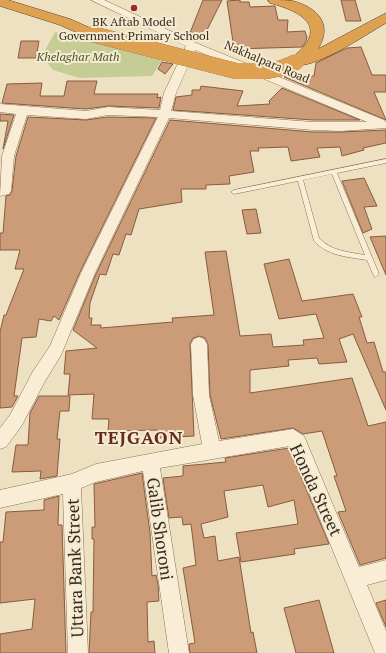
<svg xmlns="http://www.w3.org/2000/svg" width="386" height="653" font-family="'PT Serif',serif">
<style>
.green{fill:#c5cc96}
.building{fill:#cc9b78;stroke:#875c3f}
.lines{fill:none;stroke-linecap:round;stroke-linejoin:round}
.service-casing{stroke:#887259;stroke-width:1}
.minor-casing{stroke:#887259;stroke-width:1}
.motorway-casing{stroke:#55402e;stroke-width:1}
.service{fill:#f9eed5;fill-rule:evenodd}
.minor{fill:#f9eed5;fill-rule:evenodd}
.motorway{fill:#dea152;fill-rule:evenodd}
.motorway-bridge-casing{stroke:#55402e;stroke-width:16;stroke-linecap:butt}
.motorway-bridge{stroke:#dea152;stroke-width:16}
.poi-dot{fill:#97292a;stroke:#f5ebd2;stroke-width:1.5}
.labels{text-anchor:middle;stroke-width:4;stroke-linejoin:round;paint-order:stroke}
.far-poi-label{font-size:12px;fill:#372a1d;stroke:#f5ebd2}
.far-park-label{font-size:12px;font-style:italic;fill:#485424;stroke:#f5ebd2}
.far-street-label{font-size:12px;fill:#372a1d;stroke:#f5ebd2}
.near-street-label{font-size:17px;fill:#372a1d;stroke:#f5ebd2}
.district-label{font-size:18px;font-weight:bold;letter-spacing:1px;fill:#642c1d;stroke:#f5ebd2}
</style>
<rect width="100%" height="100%" fill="#eee1c2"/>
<path class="green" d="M55,32L163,59L152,76L80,78L53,70L42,56Z"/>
<path class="building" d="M203,0H222L202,40L188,38Z
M240,0V2H249L250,7L275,6L278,20H288L287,32L305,31L307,38L305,43L302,47L234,49L227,1Z
M341,0H355L361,21H346Z
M21,41H39L36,58H18Z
M361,47L372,75H386V92H374L386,120L284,77L294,73L303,76H314L316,63L347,48Z
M162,62L173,64L165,74L158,69Z
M67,81H97L94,94H158L157,98L161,97L159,108L108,106L86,109L2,103L7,84L42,83L40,96H64Z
M201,86L243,91L237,106L270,104L269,101L282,88L360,120H313L173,110L176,97L192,95V90H200Z
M0,114L14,115L3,149L8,121H0Z
M28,117L86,120L108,117L156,118L80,272L59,320L54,316L51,321L39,319L36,337L22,338L14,396H18L12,407L0,408V332L4,315H6L24,269H15L20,250H0V233H3L6,196L10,195L12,191L16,156Z
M170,120L313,132H341L386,130V143L363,148L364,150L342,156L340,147L317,148L320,157L291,161L288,147L258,148L259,151H250L254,172L229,176L230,184L206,185V189H181L182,202L139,209L131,235L126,234L119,255L113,254L106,275L100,274L90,303L89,318H92L91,325H101V328L173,322L172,318L214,315L205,252L226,251L240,336L271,334L273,347L304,345L303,340L324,338L316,314L279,319L264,264L289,259L302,301L353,294L362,317H359L367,343L374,342L383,372H386V410L353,334L339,339L347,362L319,364L317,358L288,360L289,366L250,370V393L352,378L368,426L386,422V558L360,565L338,512L346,511L334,476H337L322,431L303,434L293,428L221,439L210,395L208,344L205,338L200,336L193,338L190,344L194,436L157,438V430L108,431L109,419H92L94,394L68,395L70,374H64L66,351L97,348L73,330L96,274Z
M364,178L377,206L364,207L372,229L363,233L342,181Z
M256,209L261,233L247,234L242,210Z
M386,236V275L370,237Z
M39,396H70L69,411H60L57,439H60L57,476L40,479L41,471L12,472L16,445H28L30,413Z
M289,448L329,544L294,549L295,554L241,562L236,533L298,524L294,500L268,507L263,485L224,491L228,517L201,524L204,538L215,536L218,561L239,557L251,633L253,632L257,653H190L189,644L195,643L183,568L196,565L191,524L183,525L182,517L169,518L163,478L183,476V466L226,462L225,458Z
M142,473L150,533L152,576L156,575L158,585L159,601L147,602L148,642L154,641L155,653H89L91,612H93L94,539H92V527H95L94,484Z
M59,496L58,525H62L66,653H0V634L32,629L35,599L0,603V542H3L6,512L44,510V500Z
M319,600L334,653H296L284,608Z
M386,600V627L376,603Z"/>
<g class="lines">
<g class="service-casing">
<path id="service" d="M386,159V163L337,173L379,274L376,277L374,276L367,260C348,257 328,256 314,241L298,181L234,194L231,192L234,190ZM332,174L365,255C348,252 331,251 319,238L303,180Z"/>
</g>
<g class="minor-casing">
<path id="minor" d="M91,0H104L196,43L384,120L386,122V128L341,131L313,130L169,118L95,273L61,355L44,383L22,425L6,447L0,449V428L10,415L32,373L50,346L81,273L158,117L108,115L86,119L27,115L14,156L11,191L9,194L0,196L2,156L16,114L0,112V104L86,111L108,107L160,110L164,93L186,46ZM195,50L367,122H313L171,111L176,93Z
M199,337L204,339L207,344L209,395L219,441L293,429L304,436L359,567L386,560V580L367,585L386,631V653H375L290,446L160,468L189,653H169L143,471L96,482L81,488L88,653H68L63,494L0,508V490L72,474L96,464L202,444L193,395L191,344L194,339Z"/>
</g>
<g class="motorway-casing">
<path id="motorway" d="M0,0H8L70,19L97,31L99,34L97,37H87L60,25L0,6Z
M268,0C276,0 286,0 293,1C318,8 333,24 318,49L386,13V23C365,35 313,71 291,65L288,62C293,56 301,51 306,44C323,19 288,8 270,3Z"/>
</g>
<use href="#service" class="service"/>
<use href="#minor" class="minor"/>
<use href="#motorway" class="motorway"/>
<g class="motorway-bridge-casing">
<path id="motorway-bridge" d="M92,34L236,71H267L282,68L296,62"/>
</g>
<use href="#motorway-bridge" class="motorway-bridge"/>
</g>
<circle class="poi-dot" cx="134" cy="8" r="4"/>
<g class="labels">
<g class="far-poi-label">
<text x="134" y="26">BK Aftab Model<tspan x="134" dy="14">Government Primary School</tspan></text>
</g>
<g class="far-park-label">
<text x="78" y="61">Khelaghar Math</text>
</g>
<g class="far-street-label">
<text transform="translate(267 62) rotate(23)" y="4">Nakhalpara Road</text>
</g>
<g class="near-street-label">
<text transform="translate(316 490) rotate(65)" y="6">Honda Street</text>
<text transform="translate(160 529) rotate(82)" y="6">Galib Shoroni</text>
<text transform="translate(75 568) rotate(-92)" y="6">Uttara Bank Street</text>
</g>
<g class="district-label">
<text x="139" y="444">TEJGAON</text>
</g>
</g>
</svg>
